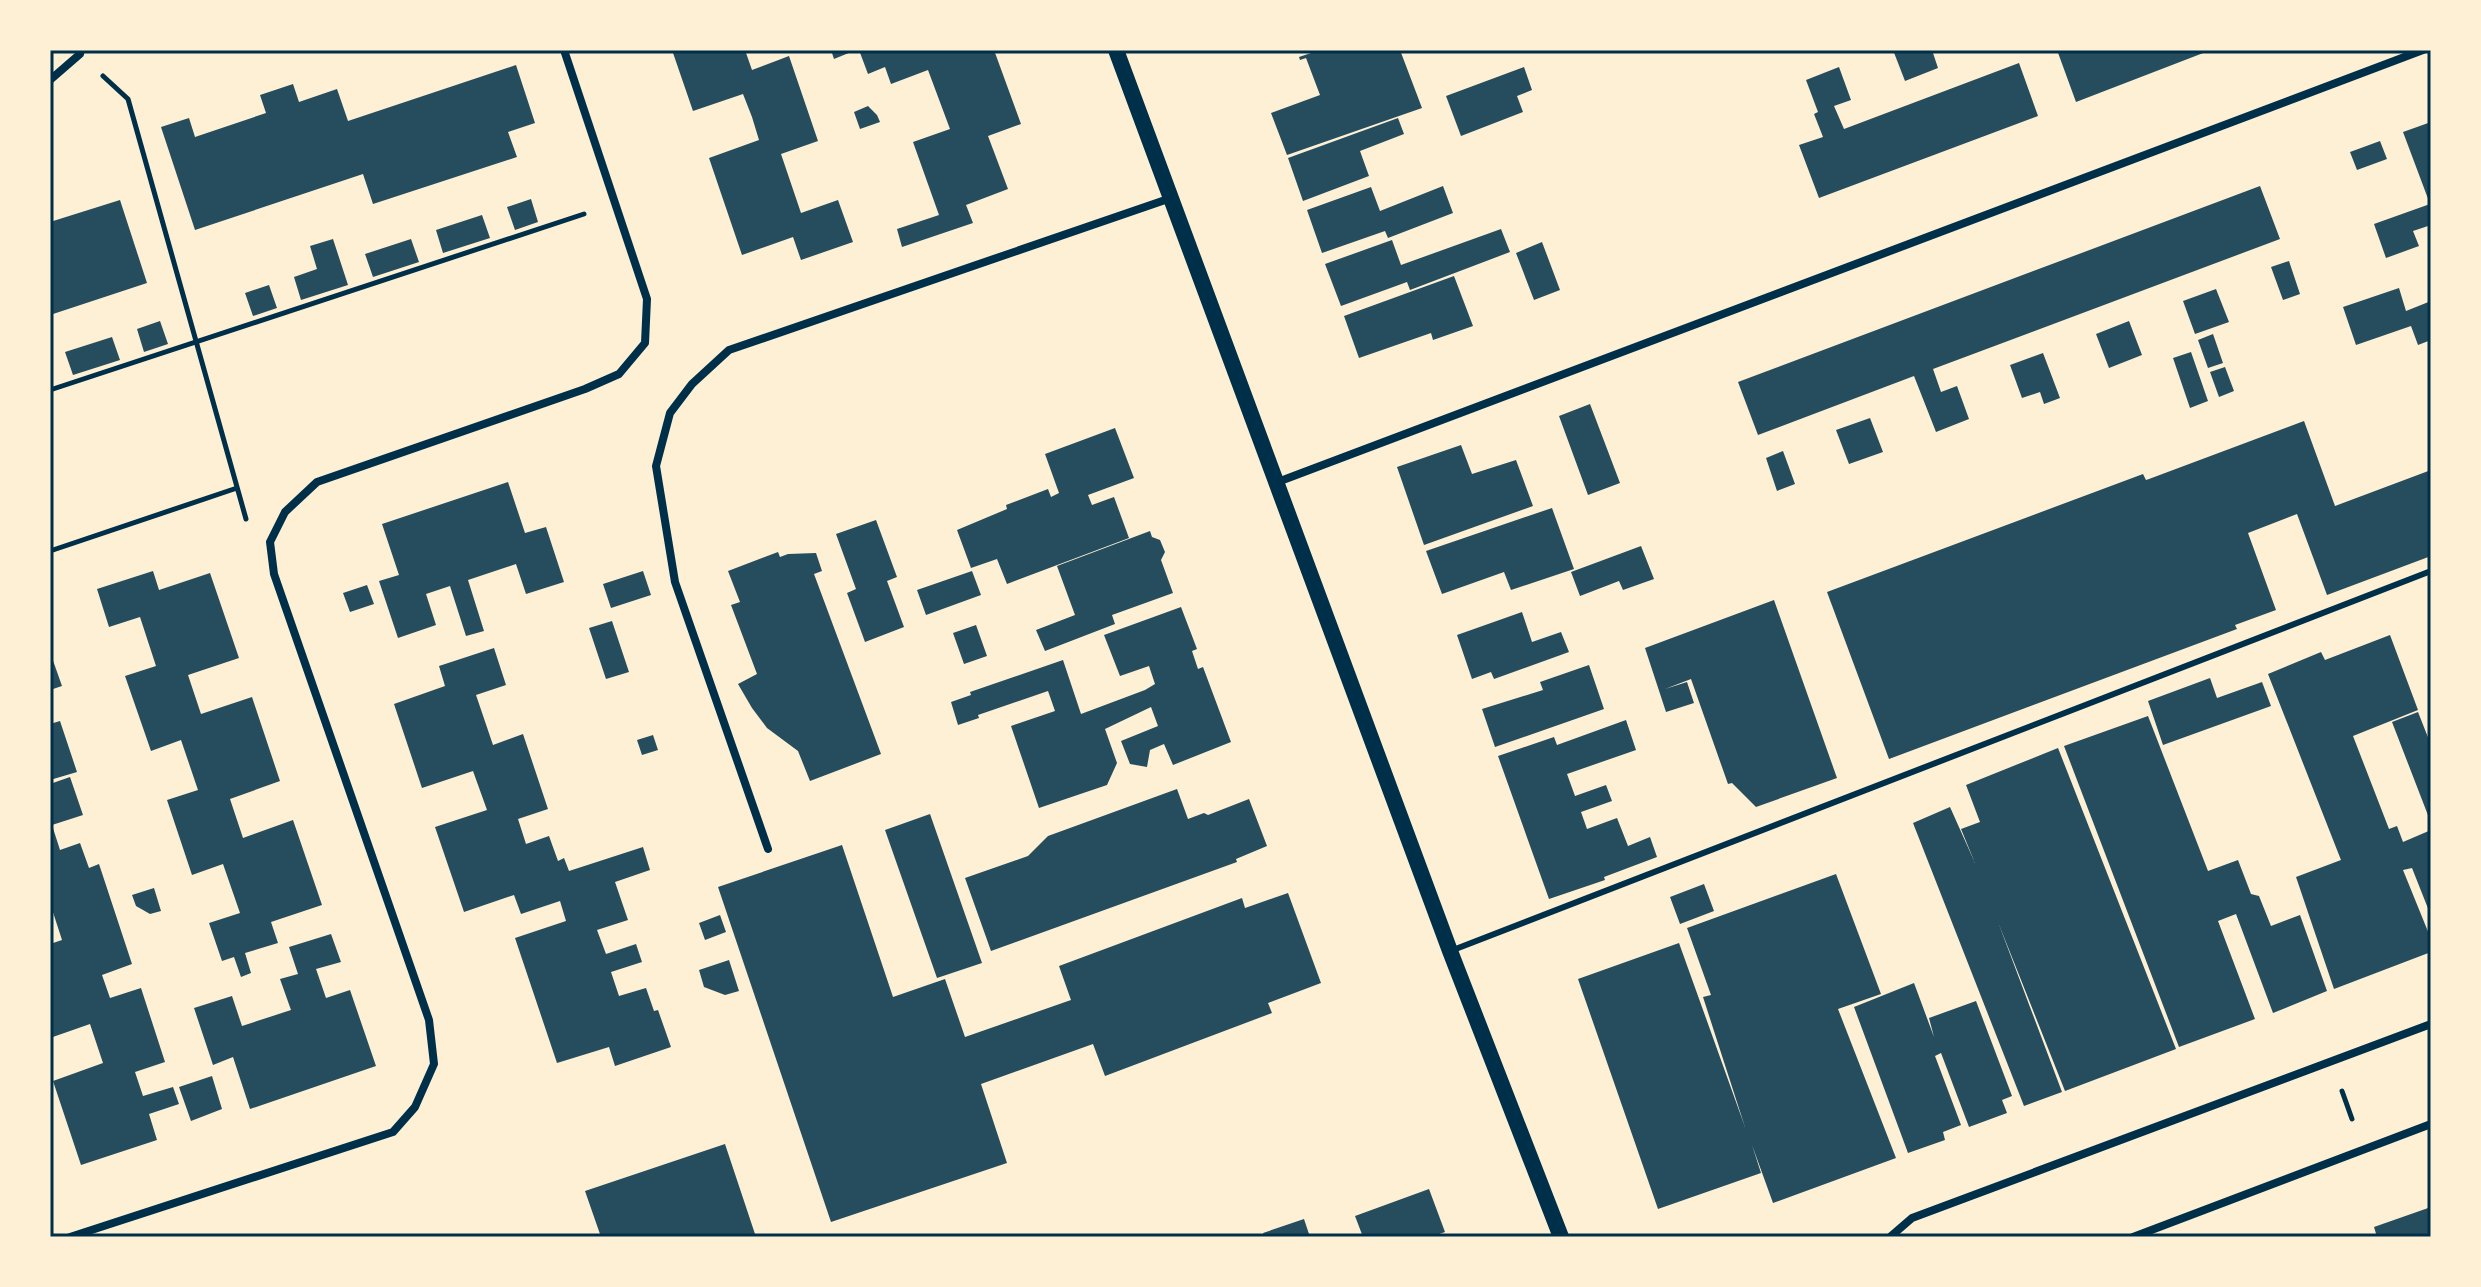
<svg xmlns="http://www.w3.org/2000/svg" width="2481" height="1287" font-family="Quicksand,sans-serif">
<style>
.building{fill:#264d5e}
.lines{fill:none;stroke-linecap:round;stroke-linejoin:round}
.path{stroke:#003049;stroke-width:5}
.service{stroke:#003049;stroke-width:6}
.minor{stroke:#003049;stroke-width:8}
.secondary{stroke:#003049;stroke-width:16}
.neatline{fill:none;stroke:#003049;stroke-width:3}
</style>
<rect width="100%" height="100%" fill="#fdf0d5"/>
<path class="building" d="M672,50H745L752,70L789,56L818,141L781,154L801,213L838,200L853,242L801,260L793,237L742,255L709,158L759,140L752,117L743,94L693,111Z
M831,50H856L834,59Z
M859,50H994L1021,124L988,136L1008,189L966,205L973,223L902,247L897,229L939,215L913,142L950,129L928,70L891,84L885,67L868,74Z
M1320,50H1400L1422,108L1287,155L1271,113L1320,95L1306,58L1300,60L1299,57Z
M1893,50H1932L1938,68L1905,81Z
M2057,50H2211L2076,102Z
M2019,63L2038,116L1819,198L1799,145L1823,137L1814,114L1818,112L1806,80L1839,67L1851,100L1834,106L1844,129Z
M516,65L535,123L508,132L517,157L373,204L363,174L195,230L161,127L189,118L195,137L266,113L260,95L293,84L299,102L337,89L348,121Z
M1524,67L1532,90L1517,96L1523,112L1461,136L1446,96Z
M868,106L877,115L880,122L860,129L854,112Z
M1398,118L1404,134L1360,151L1369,176L1303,201L1288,158Z
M2431,122V225L2413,231L2419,246L2386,258L2374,224L2430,204L2403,132Z
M2380,141L2387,159L2357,170L2350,152Z
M1443,186L1453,213L1388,238L1385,231L1322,253L1307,210L1371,187L1380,211Z
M2260,186L2280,239L1933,369L1941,392L1957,386L1969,419L1936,432L1914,376L1758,435L1738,382Z
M531,199L538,222L515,230L507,207Z
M120,200L147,283L50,315V222Z
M482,215L490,238L443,253L436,230Z
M1501,229L1510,252L1410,290L1407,282L1341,306L1325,264L1392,240L1401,265Z
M333,239L348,285L301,300L294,277L317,269L310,246Z
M411,239L419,262L373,277L365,254Z
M1542,242L1560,290L1534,300L1516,253Z
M2289,261L2300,294L2283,300L2271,267Z
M1454,276L1473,326L1433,340L1431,333L1359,358L1344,316Z
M269,285L277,308L253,316L245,293Z
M2399,288L2406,311L2431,301V340L2418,345L2411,326L2356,345L2343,307Z
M2216,289L2229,322L2195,334L2183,301Z
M160,321L168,344L144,352L137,329Z
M2129,321L2142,355L2109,368L2096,334Z
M2213,334L2223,363L2208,368L2198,340Z
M112,337L120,360L73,375L65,352Z
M2191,352L2208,401L2190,408L2173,358Z
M2043,353L2060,398L2044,404L2040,392L2022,398L2010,365Z
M2225,367L2234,391L2219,397L2210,372Z
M1590,404L1620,483L1588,495L1559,416Z
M1870,418L1883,452L1849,464L1836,430Z
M2304,421L2335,506L2431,470V556L2327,595L2297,514L2248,533L2276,610L2235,625L2237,629L1889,759L1827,592L2143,474L2146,480L2149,479Z
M1115,428L1134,478L1088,495L1092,505L1114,497L1129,538L1007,584L997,559L971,568L957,530L1007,509L1006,505L1048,489L1051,497L1059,493L1045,454Z
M1461,445L1472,474L1516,460L1533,506L1424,545L1397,467Z
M1783,451L1795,484L1777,491L1766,458Z
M508,482L525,533L546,527L564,582L526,594L516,564L468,580L484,631L466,636L450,586L426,594L436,625L398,638L379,581L399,575L382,524Z
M1552,508L1574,569L1511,590L1504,572L1442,594L1426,551Z
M876,520L897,577L887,581L904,627L865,642L847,593L856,589L836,534Z
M1150,531L1152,537L1160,540L1165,552L1161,560L1173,593L1112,615L1115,624L1045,651L1036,630L1075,615L1057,566Z
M1641,546L1654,579L1623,590L1619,581L1580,596L1571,572Z
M778,552L780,557L788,554L816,553L822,571L814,574L881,754L810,781L798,751L767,728L752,708L738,684L757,674L731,605L740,602L728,571Z
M153,571L159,590L210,573L239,658L188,675L201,714L252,697L280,781L230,799L243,838L293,820L322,905L271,922L278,943L245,953L251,973L241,977L234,957L222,961L209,923L240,913L223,864L192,875L167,800L198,790L181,740L151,751L125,676L156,666L140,617L109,627L97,589Z
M643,571L651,595L611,608L603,584Z
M972,571L981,595L926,615L917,590Z
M367,585L374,604L350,612L343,593Z
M1774,600L1837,778L1756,807L1732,783L1728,784L1691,679L1665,689L1687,682L1694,703L1666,712L1645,648Z
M1181,607L1197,649L1192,651L1198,669L1203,667L1231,742L1173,765L1164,744L1150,750L1147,767L1130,764L1121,741L1158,726L1151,707L1105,729L1117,763L1107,785L1039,808L1011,726L1055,711L1048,691L978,715L979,718L958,725L951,702L971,695L970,692L1063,660L1081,714L1145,690L1155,684L1149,666L1120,676L1104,635Z
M1522,612L1532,642L1561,632L1569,652L1494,679L1491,672L1472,679L1457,635Z
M612,621L629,672L606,679L589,628Z
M976,625L987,656L964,664L953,633Z
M2390,635L2418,710L2353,736L2389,829L2397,826L2403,842L2431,830V916L2412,868L2403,870L2431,939V952L2334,989L2296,877L2341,860L2268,674L2321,652L2325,660Z
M494,648L506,685L476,695L493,745L523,734L548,809L518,819L526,844L549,836L558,861L564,858L569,871L643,847L650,870L615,882L628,920L597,930L606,954L636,944L642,962L611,972L619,996L646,988L654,1011L658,1010L671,1047L615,1066L609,1047L557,1063L515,938L566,921L560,901L521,914L514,895L464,912L435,827L487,810L473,771L422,788L394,704L445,686L439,666Z
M50,652L62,686L50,690Z
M1589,665L1604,709L1495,747L1482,709L1543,690L1540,682Z
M2210,678L2217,698L2262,682L2271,706L2163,745L2148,701Z
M2418,712L2431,745V823L2392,722Z
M2148,716L2208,871L2238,860L2251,894L2259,896L2271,926L2300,915L2327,991L2273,1013L2236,914L2218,921L2255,1019L2179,1047L2064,746Z
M1626,720L1636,750L1567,774L1575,796L1606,785L1612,801L1581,812L1587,829L1617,818L1628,846L1650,837L1657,857L1604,877L1605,880L1549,899L1498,756L1554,737L1557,745Z
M60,721L77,772L50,780V724Z
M653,735L658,750L642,755L637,740Z
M2058,748L2176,1049L2065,1091L1998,922L2062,1092L2024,1106L1913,823L1950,807L1975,863L1961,829L1980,822L1966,785Z
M70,777L83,815L52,825L60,850L80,843L89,868L99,864L132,964L102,975L110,998L141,988L165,1062L135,1072L143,1096L173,1087L179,1104L149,1114L157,1140L81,1165L53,1081L103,1063L90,1024L50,1038V944L62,940L50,903V784Z
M1177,789L1188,819L1204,813L1208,815L1249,799L1267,846L1236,859L1237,862L991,951L965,878L1028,856L1048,836Z
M930,814L982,963L937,978L885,830Z
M842,845L893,997L945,979L965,1037L1071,1000L1059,966L1242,898L1245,908L1288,893L1321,983L1268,1003L1272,1013L1105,1076L1093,1044L981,1084L1007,1163L831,1222L718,887Z
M1836,874L1881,994L1838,1009L1896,1158L1773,1203L1752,1145L1761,1173L1658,1209L1578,979L1679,943L1745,1127L1703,997L1711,995L1687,928Z
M1704,884L1714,911L1680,924L1670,897Z
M154,888L161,911L150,914L136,906L132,895Z
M720,915L726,932L705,940L699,923Z
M331,934L341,962L316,969L326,998L350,990L376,1066L250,1109L233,1057L213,1065L194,1008L232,996L242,1026L291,1010L280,979L298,974L289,947Z
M729,960L739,991L725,995L704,987L699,970Z
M1914,983L1934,1037L1929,1018L1976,1001L2012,1096L2002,1100L2007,1113L1969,1127L1941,1053L1935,1056L1961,1125L1943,1132L1945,1140L1908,1153L1854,1007Z
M212,1076L222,1109L191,1121L179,1087Z
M725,1144L756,1237H601L585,1191Z
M1429,1189L1445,1232L1431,1237H1363L1355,1216Z
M2431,1207V1237H2377L2374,1227Z
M1304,1219L1310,1237H1265L1263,1233Z"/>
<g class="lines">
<path class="path" d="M103,76L128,99L246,519
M50,390L584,214
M50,551L237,488
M2342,1091L2352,1119"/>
<path class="service" d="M1453,950L2431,571"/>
<path class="minor" d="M50,80L80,54L81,50
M1275,483L2423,50
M768,849L675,582L656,466L670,413L692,384L729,350L1171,198
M70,1237L393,1132L415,1107L434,1064L429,1020L274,574L270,542L285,512L317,482L585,389L619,374L645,343L647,299L564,50
M1890,1237L1912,1218L2431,1024
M2133,1237L2431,1124"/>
<path class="secondary" d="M1116,50L1450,951L1561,1237"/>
</g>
<rect width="2481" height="1287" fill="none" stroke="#fdf0d5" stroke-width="104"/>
<rect x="52" y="52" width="2377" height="1183" class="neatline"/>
</svg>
